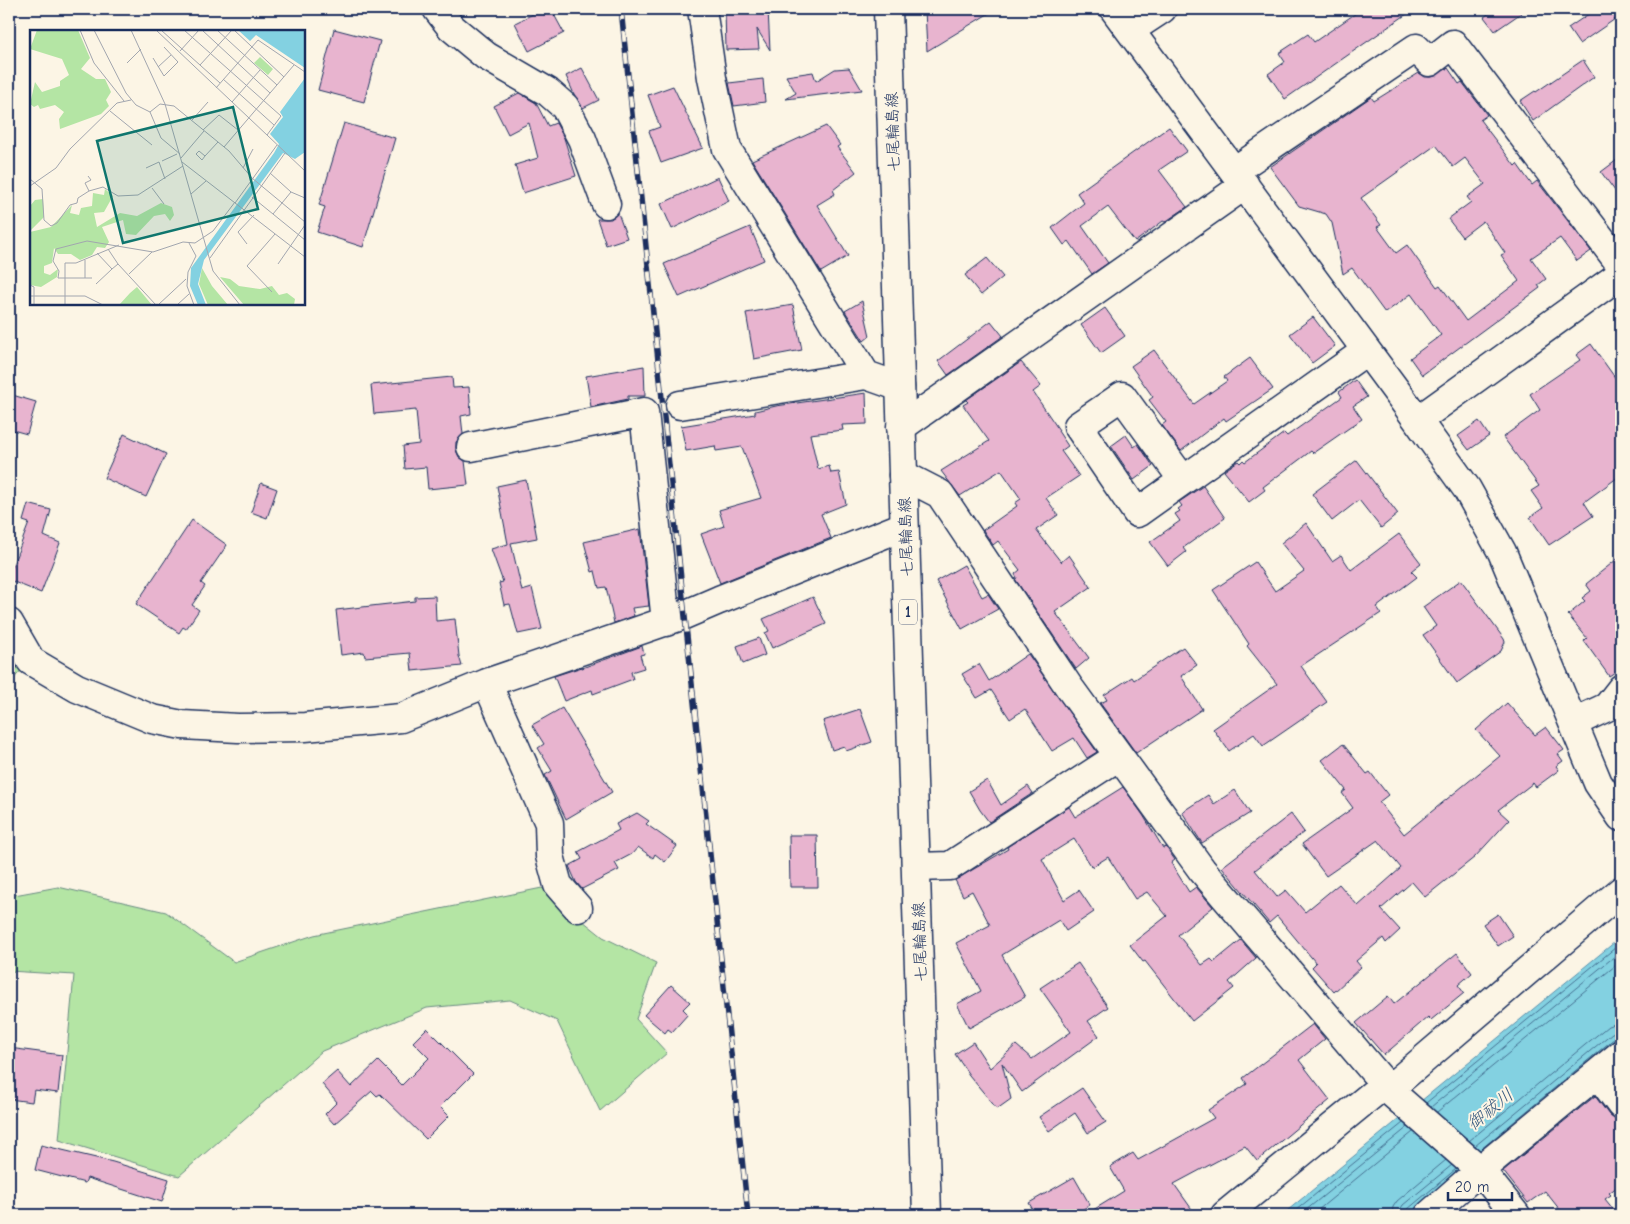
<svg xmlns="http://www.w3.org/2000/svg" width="1630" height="1224" font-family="'Comic Neue','Klee One',sans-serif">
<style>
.green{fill:#b4e5a4;stroke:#688a81}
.water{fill:#83d1e1;stroke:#5990ad}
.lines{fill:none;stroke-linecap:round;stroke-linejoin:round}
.shore{stroke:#457092;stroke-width:1}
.building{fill:#e8b4cf;stroke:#1b2f5e;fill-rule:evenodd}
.minor-casing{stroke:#1b2f5e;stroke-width:31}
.major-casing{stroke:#1b2f5e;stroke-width:31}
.minor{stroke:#fcf5e5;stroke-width:28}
.major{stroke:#fcf5e5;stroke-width:28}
.rail-casing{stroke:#1b2f5e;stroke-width:5.5}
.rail{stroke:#fcf5e5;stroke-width:4;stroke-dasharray:11;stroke-linecap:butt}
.labels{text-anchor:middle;stroke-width:4;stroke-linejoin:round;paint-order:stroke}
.shield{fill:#fcf5e5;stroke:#5e6a86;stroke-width:1}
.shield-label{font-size:15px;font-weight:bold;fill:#1b2f5e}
.street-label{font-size:16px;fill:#1b2f5e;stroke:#fcf5e5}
.water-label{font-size:18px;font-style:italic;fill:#35587f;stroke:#fcf5e5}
.inset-road{fill:none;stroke:#a2a6af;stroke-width:1}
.view{fill:#0f766e;fill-opacity:0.15;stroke:#0f766e;stroke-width:2.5}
.inset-edge{fill:none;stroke:#1b2f5e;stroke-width:2.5}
</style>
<rect width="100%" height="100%" fill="#fcf5e5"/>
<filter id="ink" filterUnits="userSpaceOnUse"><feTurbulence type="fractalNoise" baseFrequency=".02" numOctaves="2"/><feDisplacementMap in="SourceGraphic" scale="10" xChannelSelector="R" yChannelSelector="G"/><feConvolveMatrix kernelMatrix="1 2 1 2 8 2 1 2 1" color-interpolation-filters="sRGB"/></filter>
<g filter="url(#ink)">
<path class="green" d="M9,645L25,666L9,684Z
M58,887L166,912L234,962L314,935L542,888L603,937L656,963L636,1019L667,1053L600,1111L557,1021L510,1000L427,1008L322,1051L179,1176L59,1140L74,975L9,971V896Z"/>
<path class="water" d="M1621,937V1040L1408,1215H1282Z"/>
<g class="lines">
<path class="shore" d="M1426,1103L1621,943
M1431,1107L1621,951
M1437,1112L1621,961
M1469,1141L1608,1026L1621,1022
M1475,1146L1612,1033L1621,1030
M1480,1150L1616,1037L1621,1036
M1290,1215L1403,1123
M1300,1215L1408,1127
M1312,1215L1413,1132
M1392,1215L1393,1207L1397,1201L1446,1160
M1399,1215L1400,1210L1403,1205L1452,1165
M1406,1215L1408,1209L1456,1169"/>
</g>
<path class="building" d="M543,9H551L564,33L529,51L515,23Z
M725,9H768L770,50L757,29L759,49L726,50Z
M925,9H996L927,51Z
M1362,9H1414L1285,99L1268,74L1285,62L1279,53L1308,34L1314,42Z
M1495,9H1527L1495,31L1484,17Z
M1596,9H1621V15L1579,44L1568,28Z
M334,29L380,41L364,102L318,90Z
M1583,60L1594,77L1533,121L1520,101L1535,91L1536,92Z
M582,68L599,100L583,108L574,94L566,76Z
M849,68L862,90L786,99L796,93L786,76L813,72L816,81L835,69Z
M1448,68L1459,84L1462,82L1487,115L1480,120L1515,166L1517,164L1532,185L1537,181L1591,251L1577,261L1560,238L1531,258L1546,279L1538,285L1540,288L1422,375L1410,358L1441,335L1411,294L1385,313L1352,268L1343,274L1332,223L1326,214L1299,206L1270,167L1371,97L1374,101L1419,73L1425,77H1432ZM1436,145L1453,167L1465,158L1485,184L1467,197L1471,202L1448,219L1462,237L1483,221L1505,253L1501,255L1519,281L1466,321L1440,285L1437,287L1407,245L1396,253L1377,227L1381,225L1361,198Z
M763,79L765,102L734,106L729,83Z
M673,86L703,148L661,163L649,131L660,127L648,95Z
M519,93L536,103L548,126L556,123L564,138L576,176L523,193L515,165L538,158L529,123L508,134L494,106Z
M344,123L395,138L363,247L317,232L325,207L319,205Z
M826,126L840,145L837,147L856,172L833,190L835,194L817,205L848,256L821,272L752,160Z
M1169,127L1187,151L1159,170L1187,207L1165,222L1163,221L1135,242L1108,207L1082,226L1108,263L1092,274L1069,241L1064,245L1052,228L1084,203L1077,193Z
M1621,157V199L1601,172Z
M718,177L729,201L672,229L661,204Z
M618,213L627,238L606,245L597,219H611Z
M750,227L764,260L679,297L664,264Z
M987,258L1003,277L981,295L965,275Z
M862,301L870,336L864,341L845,311Z
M793,305L802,350L754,359L746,313Z
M1105,308L1125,336L1101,353L1081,325Z
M1313,317L1335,346L1312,363L1290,334Z
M991,321L1003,336L948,375L938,361Z
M1591,344L1621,386V475L1584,502L1593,516L1549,545L1530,517L1543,508L1531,491L1539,486L1503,437L1540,410L1530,394L1580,360L1576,355Z
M1154,350L1194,404L1227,381L1224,377L1250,358L1273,389L1226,421L1224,418L1181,451L1162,425L1166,422L1149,400L1153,397L1131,366Z
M1021,362L1041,386L1033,392L1059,430L1058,431L1068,446L1061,451L1079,476L1046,498L1058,515L1036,530L1061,562L1069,555L1091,587L1055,612L1089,658L1076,669L1015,579L1017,578L1015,574L1020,570L998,541L993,545L983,530L1017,506L1015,503L1021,499L1001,470L960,496L941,471L989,441L963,405L968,402L966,400Z
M644,366L645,396H628V399L591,407L586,376Z
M452,377L453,388L469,387L471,414L461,416L463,434L456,442V450L459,457L465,461L468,485L428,489L426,467L405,469L403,446L419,444L416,410L374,414L371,385Z
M1355,380L1367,397L1353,406L1362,419L1313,453L1311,451L1263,487L1265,490L1249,502L1224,471L1238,461L1240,463L1243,460L1245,462L1284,433L1287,436L1342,397L1339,392Z
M866,393L867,424L842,425L843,430L810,434L818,469L829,466L831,473L839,472L846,504L821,514L831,538L720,583L701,534L724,526L719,510L761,498L742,447L716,451L715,446L686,451L681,426L755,414V411L776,406Z
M9,394L36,402L27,434L9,429Z
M1479,421L1489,436L1469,450L1458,436Z
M124,434L166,454L146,497L104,478Z
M1126,435L1134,447L1138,444L1153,466L1134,480L1111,446Z
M1357,460L1398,514L1381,528L1359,500L1332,521L1312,494Z
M526,480L537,538L511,543L522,591L532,588L542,629L518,634L510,604L504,605L499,583L503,582L491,549L508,544L497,486Z
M261,483L277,489L267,518L251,512Z
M1203,486L1225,518L1183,548L1186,552L1168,566L1150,542L1180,521L1175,514L1180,511L1178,509L1182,506L1179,502Z
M28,504L51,510L44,536L60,543L41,593L9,580V575L29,523L23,521Z
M192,520L227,545L201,583L205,586L192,605L199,610L186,629L183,627L179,633L136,604Z
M1306,523L1332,561L1341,555L1351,570L1399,534L1421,563L1411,571L1417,577L1377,607L1381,613L1301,666L1327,702L1263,746L1254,734L1229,751L1213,729L1277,684L1247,646L1249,644L1213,590L1255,562L1275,591L1304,571L1281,543Z
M640,529L649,606L632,608L634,616L614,623L606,587L599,588L595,571L592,572L584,542Z
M1621,556V668L1609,676L1584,641L1587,638L1568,615L1585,601L1582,598L1591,591L1586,584Z
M964,565L982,597L988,594L998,609L962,629L936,581Z
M1461,580L1504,639L1505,642L1501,651L1457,683L1423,635L1436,626L1423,607Z
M435,596L436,621L455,619L459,656L462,666L412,671L410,653L365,657L364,652L341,655L336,610L415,601V597Z
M813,597L826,624L772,648L765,633L769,631L763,619Z
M759,638L765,655L743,664L737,646Z
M642,646L644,654L640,655L644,668L631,672L633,679L593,694L592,690L564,701L554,676L582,667V668Z
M1183,647L1197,665L1181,676L1202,709L1136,753L1100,703L1107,700L1104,695L1132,677L1134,680Z
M1028,654L1097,752L1087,758L1074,738L1052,751L1025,709L1010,719L991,690L977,698L962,674L979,664L989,681Z
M1507,703L1535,735L1546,727L1564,750L1558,754L1563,761L1556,766L1559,770L1536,787L1533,783L1498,810L1509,820L1475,857L1425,897L1412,882L1381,909L1400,930L1386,943L1383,938L1356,961L1361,967L1334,992L1312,967L1316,963L1277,916L1269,923L1222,867L1291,814L1304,832L1255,870L1277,897L1286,890L1305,912L1339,884L1358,906L1401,868L1378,840L1326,876L1302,844L1353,808L1342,793L1346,790L1322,760L1343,744L1367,774L1370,772L1388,795L1379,802L1404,834L1500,756L1476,730Z
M562,708L612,792L566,819L545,775L552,771L538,748L544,744L532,725Z
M860,709L872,742L846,751L844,746L832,750L823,721Z
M987,780L1001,805L1028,786L1033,793L989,822L980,810L969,791Z
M1123,787L1143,815L1163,848L1166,847L1175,860L1171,863L1189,892L1196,887L1213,907L1178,935L1202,965L1211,959L1214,962L1241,940L1256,958L1229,982L1234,988L1192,1021L1145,961L1143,962L1130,945L1167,916L1147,892L1135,899L1108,857L1092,867L1074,839L1042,859L1064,900L1079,890L1094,912L1066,931L1059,920L1002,955L1025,997L969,1028L957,1004L981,991L956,943L990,925L972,891L963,896L955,880L1008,849L1007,847L1069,807L1075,817Z
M1235,790L1250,813L1202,843L1182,812L1208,795L1214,804Z
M637,813L649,821L646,824L677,846L665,862L655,854L653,858L638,847L632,854L615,863L619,870L582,889L576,882L569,866L582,859L578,852L619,830L616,824Z
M789,835H817L818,887H790Z
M1498,914L1513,936L1498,946L1483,924Z
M1457,953L1472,973L1458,985L1464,993L1431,1020L1428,1017L1384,1055L1356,1023L1388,996L1394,1004Z
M1078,963L1108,1007L1088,1021L1099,1036L1022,1092L1002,1063L1011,1099L997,1109L969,1075L955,1054L973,1042L990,1068L1016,1045L1032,1059L1071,1032L1040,988Z
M671,985L690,1002L683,1009L688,1014L672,1032L668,1029L665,1033L644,1015Z
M1313,1024L1325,1039L1299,1060L1330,1100L1257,1161L1245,1146L1174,1184L1196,1215H1085L1124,1191L1110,1167L1133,1153L1138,1160L1214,1118L1208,1110L1247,1084L1243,1078Z
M427,1028L473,1074L440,1107L449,1116L426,1139L380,1094L377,1096L372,1091L334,1124L325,1114L337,1102L322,1084L337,1071L351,1087L378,1061L402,1085L429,1058L413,1042Z
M9,1048L62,1055L58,1093L34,1090L32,1102L9,1099Z
M1082,1088L1106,1122L1088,1133L1075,1113L1049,1131L1039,1117Z
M1595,1096L1609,1115L1614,1119L1621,1120V1184L1609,1193L1611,1195L1605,1199L1618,1215H1564L1545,1191L1528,1203L1503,1171Z
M41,1145L113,1162L169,1179L162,1202L87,1178L85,1183L35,1170Z
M1074,1177L1090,1205L1073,1215H1036L1029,1203Z"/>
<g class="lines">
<g class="minor-casing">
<path id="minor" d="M437,9L451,27L486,56L548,92L565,107L582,139L606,204
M702,9L712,78L727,149L866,375L900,387
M1114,9L1400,396L1467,489L1502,552L1598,783L1621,817
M1130,30L1162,9
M1234,171L1416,48L1430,62L1453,44L1621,265
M680,405L866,375
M1418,420L1621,274
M901,427L1245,185
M471,447L644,412L666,622
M903,475L940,494L1069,687L1202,870L1393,1094L1480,1170L1516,1215
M1183,480L1122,396L1078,426L1137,513L1366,351
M9,623L31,661L77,688L152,719L182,725L238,728L305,727L401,718L487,683L684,615L719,600L904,526
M487,683L549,823L550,856L558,885L578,908
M1573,723L1607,707L1621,689
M917,867L950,866L1119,756
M1598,1074L1621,1105
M1389,1089L1621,891
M1225,1215L1385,1084
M1429,1215L1480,1170L1621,1054"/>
</g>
<g class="major-casing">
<path id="major" d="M888,9L927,1215"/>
</g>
<use href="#minor" class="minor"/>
<use href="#major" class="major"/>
<g class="rail-casing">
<path id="rail" d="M621,9L748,1215"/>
</g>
<use href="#rail" class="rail"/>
</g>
</g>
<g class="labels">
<rect class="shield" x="899" y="599.5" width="18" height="25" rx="4"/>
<g class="shield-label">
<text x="908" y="617">1</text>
</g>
<g class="street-label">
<text transform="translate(892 132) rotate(-92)" y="6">七尾輪島線</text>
<text transform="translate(905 537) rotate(-92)" y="6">七尾輪島線</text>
<text transform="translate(919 942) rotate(-92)" y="6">七尾輪島線</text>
</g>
<g class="water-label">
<text transform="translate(1490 1109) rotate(-39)" y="6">御祓川</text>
</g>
</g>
<g transform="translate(30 30)">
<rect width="275" height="275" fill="#fcf5e5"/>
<path d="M7,0H48L60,28L51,39L66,49H75L81,62L76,70L79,76L71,84L30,99L29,89L34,82L25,75L10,79L8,75L4,77L0,74L5,52L12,62L30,56V51L39,45L32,29L0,19ZM230,27L243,39L238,45L224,33ZM75,159L83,166L74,182L64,183L67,197L90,183L107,186L131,173L142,177L144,185L140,191L135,184L124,186L106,205L96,204L93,190L72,197L79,212L75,218L67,217L62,225L50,230L41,224H28L24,218L22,233L14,236V243L20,245L28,239L27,247L11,257L0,255V202L21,197L42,175L40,183L49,185L51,178L62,176L63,163L74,165ZM13,169L14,187L0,201V176L5,170ZM172,238L182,256L198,275H178L169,254ZM190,247L200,249L209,256L230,259L242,256L249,265L257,263L265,269L264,275H214ZM107,257L122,275H89L100,263Z" fill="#b4e5a4"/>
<path d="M208,0H275V38L226,5L220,11ZM275,48V122L265,129L253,123L174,230L168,254L176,275H168L160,256L161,238L244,123L249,114L240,104L253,87L250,82Z" fill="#83d1e1"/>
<path class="inset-road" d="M50,0L64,33L94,71M64,0L96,63L106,75L120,82L131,108L150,124M101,0L135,74L183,241L210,275M126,0L275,141M131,0L190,53M154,0L251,86L237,105M172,0L240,63M187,0L247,55M204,0L254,47M150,21L169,0M123,28L134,46L148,32L134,17M97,33L111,19M170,35L202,0M128,37L141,25M193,49L244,95M186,58L228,10L275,42M202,72L230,40M80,81L122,115M120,82L130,74L144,76L199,121L222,148L275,192M162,90L178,72M173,100L189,85L208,100M194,117L264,35M175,126L169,121L166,124L172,130L175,126L188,112M151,128L174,101M132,131L147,124M152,132L275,227M116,138L129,132L135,149M213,138L223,119M240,143L261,162L275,168M58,146L61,150L55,153L59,161M0,149L12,159L14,190L21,196L27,193L40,175L47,173L48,168L59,161L73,157L88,166L108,165L153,136M0,156L26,138L40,119L87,73L101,70M122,158L134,174M161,164L176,151M222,167L275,210M205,173L247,115M243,184L261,162M159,213L166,226L158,242L157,256L164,275M217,214L208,202L224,185M78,219L88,234M67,223L82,239L88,234L126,275M180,228L255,123M55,230V248H62M248,234L275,195M99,244L122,222M55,248H28L29,241L23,231L26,219L57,211L123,222L153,212L165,213L183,201L205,172M66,254L82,239M0,255L4,257V275M242,262L217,236L245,204M0,266H55L73,275M35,275V233H46L89,215M128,275L156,249M147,275L159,264"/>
<path class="view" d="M203,77L228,179L93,213L67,111Z"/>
<rect width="275" height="275" class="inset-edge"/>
</g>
<rect width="1630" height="1224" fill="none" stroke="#fcf5e5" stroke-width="30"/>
<rect x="15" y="15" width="1600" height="1194" fill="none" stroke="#1b2f5e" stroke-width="2" filter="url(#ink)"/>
<path d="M1448 1192v8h64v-8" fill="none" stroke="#1b2f5e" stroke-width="2.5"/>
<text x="1455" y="1192" font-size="15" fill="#1b2f5e" stroke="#fcf5e5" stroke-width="4" paint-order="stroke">20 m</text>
</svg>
